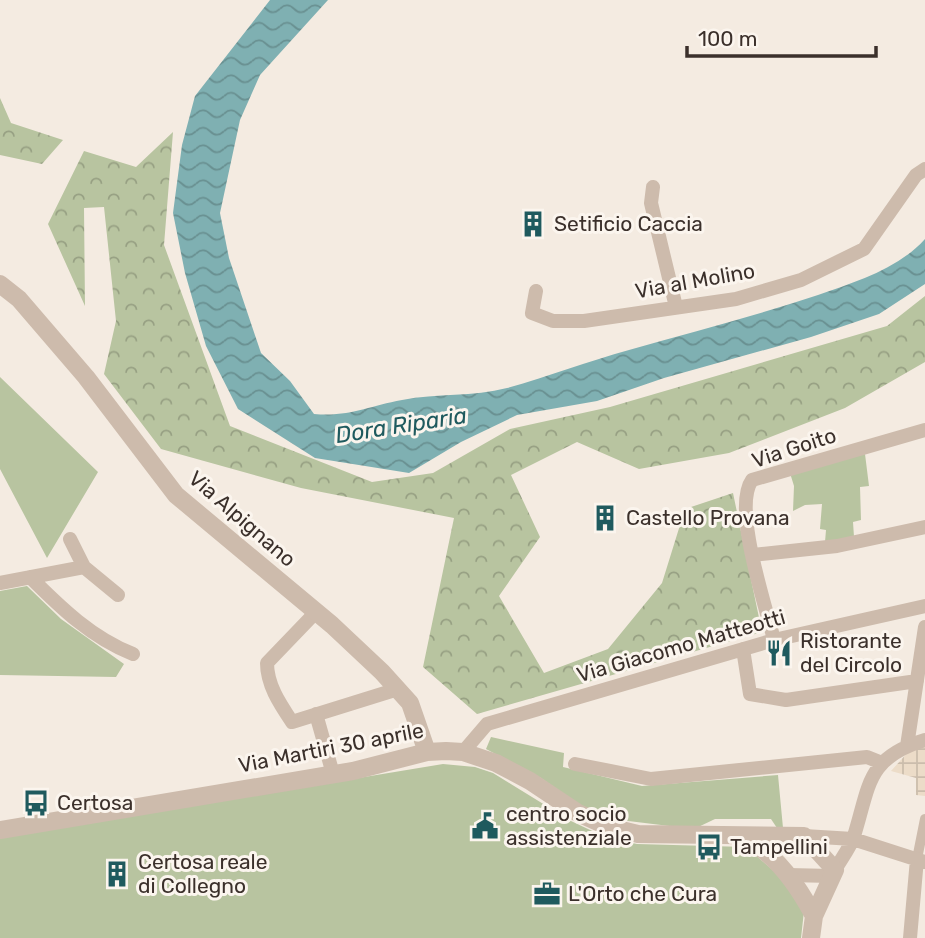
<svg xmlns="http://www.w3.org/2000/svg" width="925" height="938" font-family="Rubik,sans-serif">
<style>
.green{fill:#b8c4a0}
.forest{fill:url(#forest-crowns)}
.plaza{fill:url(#plaza-grid)}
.water{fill:url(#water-waves)}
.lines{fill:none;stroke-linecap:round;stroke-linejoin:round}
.pedestrian{stroke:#cdbbac;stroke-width:10}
.minor{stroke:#cdbbac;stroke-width:14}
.tertiary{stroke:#cdbbac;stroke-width:18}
.labels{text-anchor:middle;stroke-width:6;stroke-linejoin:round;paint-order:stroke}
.poi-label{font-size:21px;fill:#3b302b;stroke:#fbf5ee;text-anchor:start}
.street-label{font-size:21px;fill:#3b302b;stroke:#fbf5ee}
.water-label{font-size:23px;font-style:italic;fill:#1f5a5e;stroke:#fbf5ee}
</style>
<defs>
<pattern id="forest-crowns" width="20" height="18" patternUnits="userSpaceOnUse" patternTransform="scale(1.75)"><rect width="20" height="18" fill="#b8c4a0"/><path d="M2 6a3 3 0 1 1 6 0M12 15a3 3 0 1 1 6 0" fill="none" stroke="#97a083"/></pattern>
<pattern id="plaza-grid" width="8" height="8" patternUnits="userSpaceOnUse" patternTransform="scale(1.75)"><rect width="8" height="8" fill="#ecdcc8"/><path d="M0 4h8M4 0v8" fill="none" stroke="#cbbdac"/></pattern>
<pattern id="water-waves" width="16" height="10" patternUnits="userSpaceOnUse" patternTransform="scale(1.75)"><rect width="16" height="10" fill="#7fb0b2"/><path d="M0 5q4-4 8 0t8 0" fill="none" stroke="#699091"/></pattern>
</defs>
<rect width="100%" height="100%" fill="#f4ebe1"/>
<path class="green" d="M0,377L98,472L47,558L0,469Z
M865,454L869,486L860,487L861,520L853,522L854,537L825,542L826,530L820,529L822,504L805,505L793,511L794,486L790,473Z
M27,586L61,619L124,664L116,677L0,675V591Z
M491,737L564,753L563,767L642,786L778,775L783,828H777L771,819H715L694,829L612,819L578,804L541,778L486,749Z
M443,764L475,767L493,773L571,821L605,837L637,844L746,847L782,878L804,911L801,938H0V837Z"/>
<path class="forest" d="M0,98L11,123L63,140L42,164L0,155Z
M173,132L164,245L230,426L372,482L433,473L510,429L610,407L887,326L925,296V362L845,408L729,453L639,469L577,442L511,475L540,537L499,596L544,673L608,649L662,583L685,509L733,493L762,632L477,714L423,667L454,518L301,488L161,449L104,374L116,321L104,207L84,208L85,306L48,224L84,151L136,167Z"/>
<path class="plaza" d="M925,746V796L916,795V778L891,771L909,751Z"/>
<path class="water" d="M270,0H328L260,75L240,120L220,213L229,258L261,353L290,381L314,414C351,417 368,406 402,400C437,393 473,397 507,388C547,377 589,361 629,350C692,332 755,316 818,295C855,282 898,269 925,239V284L879,314L811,337L664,378L597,401L517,415L461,442L409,473L315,458L238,409L206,346L185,273L173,213L182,145L195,96Z"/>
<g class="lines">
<path class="pedestrian" d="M917,859L925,819"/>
<path class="minor" d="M653,187L651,203L676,307
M536,291L532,313L553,321H584L736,299L801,280L864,249L916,175L925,169
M70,539L84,567
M753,555L837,546L925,527
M30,577C61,608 92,638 133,654
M0,583L84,567L118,595
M316,612L267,663C267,685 280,704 292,722L398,689
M774,640C766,606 732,508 752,480L925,430
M743,649L750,694L786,700L917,681
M316,714L333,774
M907,746L925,627
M463,752L487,724L774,640L925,606
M575,764L651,779L867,757L882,763
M804,836L853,839L925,862
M835,870C841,859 850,848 854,836C870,785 866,758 925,740
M788,875L832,876
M910,938L917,859"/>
<path class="tertiary" d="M0,284L19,299L86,377L176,495L332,625L382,672L410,703L427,752
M0,830L353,771L427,752L446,751L463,752L496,763L530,781L578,813L609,827L638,834L804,836L835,870L814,916L811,938
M742,838C775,851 798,886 814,916"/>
</g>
<defs>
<g id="building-bare" transform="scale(2.1)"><path d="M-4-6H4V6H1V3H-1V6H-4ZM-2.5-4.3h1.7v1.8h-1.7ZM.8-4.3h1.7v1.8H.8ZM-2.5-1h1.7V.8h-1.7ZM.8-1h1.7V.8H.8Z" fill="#1f5a5e" stroke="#fbf5ee" stroke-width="2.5" paint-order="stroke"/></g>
<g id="restaurant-bare" transform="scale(2.1)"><path d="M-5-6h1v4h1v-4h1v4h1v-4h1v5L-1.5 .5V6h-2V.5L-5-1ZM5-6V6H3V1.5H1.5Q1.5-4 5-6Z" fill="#1f5a5e" stroke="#fbf5ee" stroke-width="2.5" paint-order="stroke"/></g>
<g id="bus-bare" transform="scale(2.1)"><path d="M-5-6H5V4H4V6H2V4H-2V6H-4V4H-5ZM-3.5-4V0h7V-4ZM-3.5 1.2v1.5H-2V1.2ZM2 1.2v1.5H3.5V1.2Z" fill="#1f5a5e" stroke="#fbf5ee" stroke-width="2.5" paint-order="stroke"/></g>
<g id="civic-bare" transform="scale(2.1)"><path d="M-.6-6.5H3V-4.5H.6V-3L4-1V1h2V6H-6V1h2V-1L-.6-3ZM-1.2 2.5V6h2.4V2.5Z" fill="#1f5a5e" stroke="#fbf5ee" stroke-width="2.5" paint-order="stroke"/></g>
<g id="office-bare" transform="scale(2.1)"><path d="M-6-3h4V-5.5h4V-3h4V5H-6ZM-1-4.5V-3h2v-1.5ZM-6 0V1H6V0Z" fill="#1f5a5e" stroke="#fbf5ee" stroke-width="2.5" paint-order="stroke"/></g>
</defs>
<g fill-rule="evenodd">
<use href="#building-bare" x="533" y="224"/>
<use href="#building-bare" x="605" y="518"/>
<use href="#restaurant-bare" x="779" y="653"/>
<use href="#bus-bare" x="36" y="803"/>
<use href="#civic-bare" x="485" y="826"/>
<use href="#bus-bare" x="709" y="847"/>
<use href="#building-bare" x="117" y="874"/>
<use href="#office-bare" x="547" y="894"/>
</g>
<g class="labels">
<g class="poi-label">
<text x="554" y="231">Setificio Caccia</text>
<text x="626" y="525">Castello Provana</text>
<text x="800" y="648">Ristorante<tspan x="800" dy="24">del Circolo</tspan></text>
<text x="57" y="810">Certosa</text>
<text x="506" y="821">centro socio<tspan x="506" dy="24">assistenziale</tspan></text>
<text x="730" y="854">Tampellini</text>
<text x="138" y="869">Certosa reale<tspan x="138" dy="24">di Collegno</tspan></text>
<text x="568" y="901">L'Orto che Cura</text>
</g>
<g class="street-label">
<text transform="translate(695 281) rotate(-10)" y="7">Via al Molino</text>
<text transform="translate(794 448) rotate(-18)" y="7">Via Goito</text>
<text transform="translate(242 519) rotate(41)" y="7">Via Alpignano</text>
<text transform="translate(681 646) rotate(-16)" y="7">Via Giacomo Matteotti</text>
<text transform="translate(331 748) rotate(-11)" y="7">Via Martiri 30 aprile</text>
</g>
<g class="water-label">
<text transform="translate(401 425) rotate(-9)" y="8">Dora Riparia</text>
</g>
</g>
<path d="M687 46v10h189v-10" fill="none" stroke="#3b302b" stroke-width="3.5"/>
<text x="698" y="46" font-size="21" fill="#3b302b" stroke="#fbf5ee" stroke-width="5" paint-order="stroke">100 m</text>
</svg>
